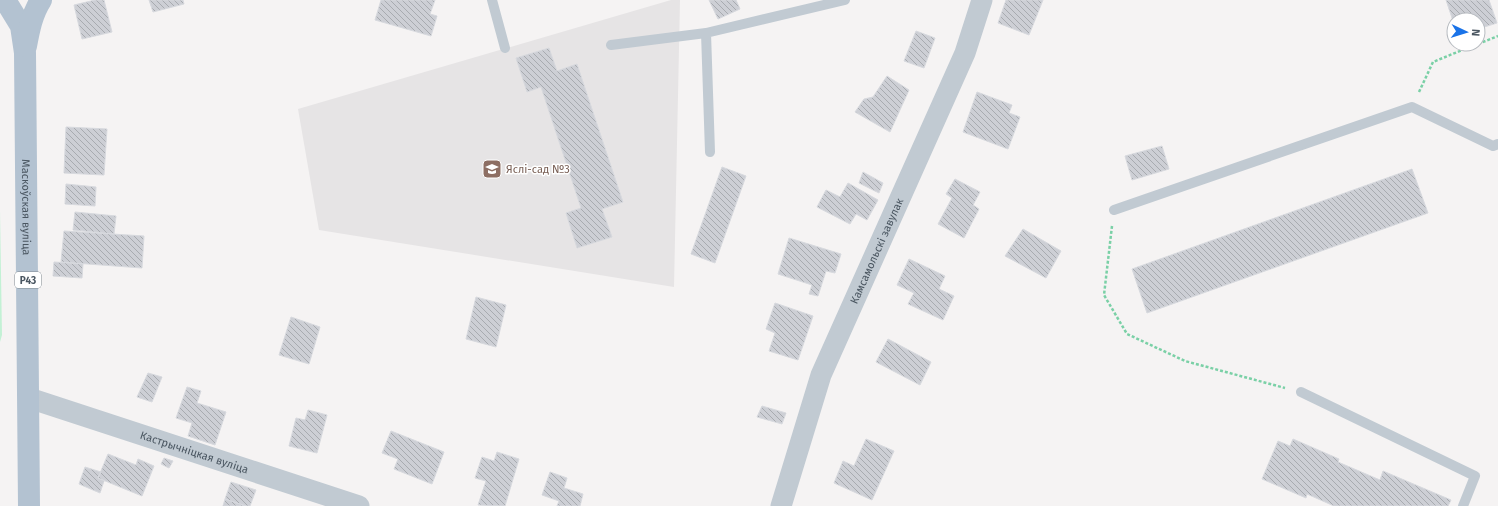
<svg xmlns="http://www.w3.org/2000/svg" width="1498" height="506" font-family="'Fira Sans',sans-serif">
<style>
.education{fill:#e6e4e5}
.grass{fill:#c3f1d5}
.building{fill:url(#building-back-hatch);stroke:#d7d9de}
.lines{fill:none;stroke-linecap:round;stroke-linejoin:round}
.path{stroke:#7ad0a6;stroke-width:2.5;stroke-dasharray:3 2;stroke-linecap:butt}
.service{stroke:#c1cad2;stroke-width:10}
.minor{stroke:#c1cad2;stroke-width:21}
.primary{stroke:#b3c2d1;stroke-width:22}
.labels{text-anchor:middle;stroke-width:3;stroke-linejoin:round;paint-order:stroke}
.shield{fill:#fff;stroke:#808990;stroke-width:1}
.shield-label{font-size:10px;font-weight:bold;fill:#4a5661}
.education-label{font-size:11px;fill:#785e54;stroke:#fff;text-anchor:start}
.street-label{font-size:11px;fill:#4a5661;stroke:#fff}
</style>
<defs>
<pattern id="building-back-hatch" width="6" height="6" patternUnits="userSpaceOnUse"><rect width="6" height="6" fill="#cdcfd5"/><path d="M-1 5l2 2M0 0l6 6M5-1l2 2" fill="none" stroke="#a8abb0"/></pattern>
</defs>
<rect width="100%" height="100%" fill="#f5f3f3"/>
<path class="education" d="M671,0H680L674,287L319,230L298,109Z"/>
<path class="grass" d="M0,211L2,335L0,342Z"/>
<path class="building" d="M95,0H104L112,32L82,39L74,5Z
M149,0H183L184,4L153,12Z
M381,0H435L430,14L437,16L431,36L375,20Z
M709,0H736L740,9L718,19Z
M1006,0H1043L1029,35L998,23Z
M1446,0H1489L1497,23L1478,29V20H1454V24Z
M916,31L935,38L924,68L904,61Z
M549,48L557,71L577,64L623,202L602,209L612,237L577,248L566,213L581,208L541,87L527,92L516,58Z
M887,76L909,90L890,132L855,112L864,99L873,97Z
M977,92L1012,105L1009,113L1020,117L1008,149L963,132Z
M66,127L107,129L104,175L64,173Z
M1162,146L1169,169L1132,180L1125,156Z
M722,167L746,176L715,263L691,254Z
M1412,169L1428,213L1147,313L1132,269Z
M863,172L883,183L879,193L859,183Z
M955,179L980,192L973,205L979,209L964,238L938,224L952,198L946,194Z
M848,183L878,200L867,220L856,214L850,224L817,207L826,190L840,197Z
M66,184L96,187L95,206L65,204Z
M75,212L116,216L114,234L73,230Z
M1023,229L1061,251L1046,278L1005,256Z
M64,231L144,236L142,268L61,262Z
M789,238L841,254L835,273L826,271L818,296L809,294L812,285L778,274Z
M909,259L945,276L939,289L954,296L943,320L908,304L914,293L897,285Z
M54,262L83,264L82,278L53,276Z
M476,297L506,305L496,347L466,339Z
M775,303L813,316L798,360L769,351L775,333L766,329Z
M291,317L320,327L309,364L279,355Z
M888,339L931,362L920,385L876,362Z
M148,373L162,377L152,402L137,397Z
M187,387L201,391L197,403L226,412L215,445L188,436L192,423L176,418Z
M762,406L786,413L782,424L757,417Z
M308,410L327,415L317,453L289,446L296,418L305,420Z
M391,431L444,452L432,484L394,469L398,459L382,453Z
M866,439L894,451L872,500L834,483L843,461L854,466Z
M1293,439L1339,459L1338,462L1380,480L1383,471L1451,500L1448,506H1334L1307,494L1306,498L1262,479L1278,441L1290,446Z
M497,452L519,459L505,506L478,505L486,481L475,478L482,457L494,461Z
M108,454L136,465L138,459L154,466L142,496L98,478Z
M164,458L173,461L169,468L161,464Z
M85,467L101,472L98,478L104,481L100,493L79,484Z
M550,472L567,478L564,488L583,494L580,506H557L559,501L542,495Z
M231,482L256,490L250,506H246L225,499Z
M225,499L246,506H223Z"/>
<g class="lines">
<path class="path" d="M1478,44L1498,36
M1419,92L1433,62L1477,44
M1112,226L1104,295L1127,334L1185,361L1285,388"/>
<path class="service" d="M492,0L505,48
M706,33L710,152
M611,45L706,33L845,0
M1114,210L1412,107L1493,146L1498,144
M1301,392L1475,476L1463,506"/>
<g class="minor">
<path id="s1" d="M29,398L359,506"/>
<path id="s2" d="M781,506L821,375L965,53L982,0"/>
</g>
<g class="primary">
<path id="s3" d="M5,0L21,26L25,53L29,506"/>
<path d="M26,46C29,30 32,14 41,0"/>
</g>
</g>
<defs>
<g id="school-square" transform="scale(1)"><rect x="-9" y="-9" width="18" height="18" rx="4" fill="#8d6e63" stroke="#fff"/><path d="M0-5L7-2L0 1L-7-2ZM-4 1L0 2.5L4 1V4Q0 6-4 4Z" fill="#fff"/></g>
</defs>
<g fill-rule="evenodd">
<use href="#school-square" x="492" y="169"/>
</g>
<g class="labels">
<rect class="shield" x="15" y="272" width="26" height="16" rx="3"/>
<g class="shield-label">
<text x="28" y="284">Р43</text>
</g>
<g class="education-label">
<text x="506" y="173">Яслі-сад №3</text>
</g>
<g class="street-label">
<text dy="4" stroke="none"><textPath href="#s3" startOffset="212">Маскоўская вуліца</textPath></text>
<text dy="4" stroke="none"><textPath href="#s2" startOffset="273">Камсамольскі завулак</textPath></text>
<text dy="4" stroke="none"><textPath href="#s1" startOffset="174">Кастрычніцкая вуліца</textPath></text>
</g>
</g>
<g transform="translate(1466 32) rotate(94)"><circle r="19" fill="#ffffff" stroke="#b7bbc0"/>
<path d="M0-3L7 15L0 10L-7 15Z" fill="#1a73e8"/>
<text y="-6" font-size="11" font-weight="bold" text-anchor="middle" fill="#4a5661">N</text>
</g>
</svg>
